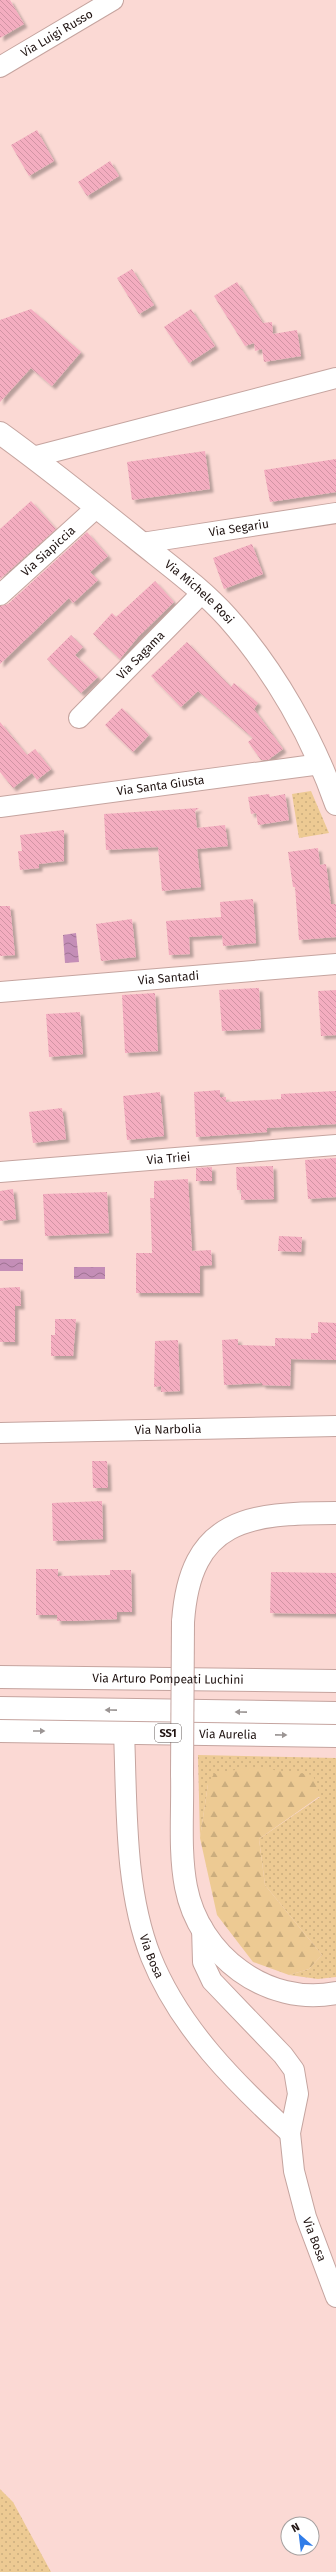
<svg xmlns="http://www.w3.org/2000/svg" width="336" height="2572" font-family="'Fira Sans',sans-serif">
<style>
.grass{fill:url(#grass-dots)}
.forest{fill:url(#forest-firs)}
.water{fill:url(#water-waves)}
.building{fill:url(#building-back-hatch);filter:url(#shadow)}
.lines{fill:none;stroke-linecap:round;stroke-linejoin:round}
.minor-casing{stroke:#c5a49f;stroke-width:22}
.tertiary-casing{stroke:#c5a49f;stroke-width:24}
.trunk-casing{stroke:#c5a49f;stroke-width:24}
.minor{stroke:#fff;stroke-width:20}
.tertiary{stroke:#fff;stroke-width:22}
.trunk{stroke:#fff;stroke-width:22}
.trunk-bridge-casing{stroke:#c5a49f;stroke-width:24;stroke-linecap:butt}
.trunk-bridge{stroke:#fff;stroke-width:22}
.oneway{fill:#9b9594}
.labels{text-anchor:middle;stroke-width:3;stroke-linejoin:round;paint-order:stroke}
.shield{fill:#fff;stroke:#635a59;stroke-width:1}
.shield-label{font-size:11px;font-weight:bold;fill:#201412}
.street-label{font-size:12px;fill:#201412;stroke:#fff}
</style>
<defs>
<pattern id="grass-dots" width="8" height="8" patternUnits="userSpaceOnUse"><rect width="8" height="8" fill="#edca93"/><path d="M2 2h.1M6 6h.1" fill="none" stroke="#cbad7e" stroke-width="1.8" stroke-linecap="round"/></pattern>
<pattern id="forest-firs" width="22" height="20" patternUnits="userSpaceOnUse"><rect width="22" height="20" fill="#edca93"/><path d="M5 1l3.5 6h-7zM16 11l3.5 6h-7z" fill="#cbad7e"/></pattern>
<pattern id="water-waves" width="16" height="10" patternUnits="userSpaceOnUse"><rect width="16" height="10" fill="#c48eb7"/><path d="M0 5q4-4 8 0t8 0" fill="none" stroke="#9f7393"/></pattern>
<pattern id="building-back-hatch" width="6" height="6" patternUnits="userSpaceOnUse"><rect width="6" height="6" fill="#f4adc0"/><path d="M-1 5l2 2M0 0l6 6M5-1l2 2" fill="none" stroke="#d194a4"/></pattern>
<filter id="shadow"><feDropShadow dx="3.5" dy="3.5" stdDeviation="1" flood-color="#0004"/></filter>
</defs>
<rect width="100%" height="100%" fill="#fbd9d4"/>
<path class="grass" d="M311,791L329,833L299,838L292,794Z
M198,1755L336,1758V1977L318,1979L289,1975L309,1969L322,1955L265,1885L259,1839L320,1797L208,1784L200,1838Z
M0,2489L13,2502L51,2572H0Z"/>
<path class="forest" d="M251,1767L313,1775L320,1796L259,1839L265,1885L322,1955L309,1969L289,1975L253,1962L217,1915L200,1838L208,1784L214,1774Z"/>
<path class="water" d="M76,933L79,962L65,963L63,935Z
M0,1259H23V1271H0Z
M74,1267H105V1279H74Z"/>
<path class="building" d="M0,0H10L24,24L0,38Z
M37,130L54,161L29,176L11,145Z
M110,161L119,176L87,196L78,182Z
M132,269L154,305L139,314L117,278Z
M237,282L263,323L272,322L273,334L297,330L301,356L264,362L262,349L255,351L254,343L245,346L214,296Z
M31,309L81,352L52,386L31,368L0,402V320Z
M191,309L215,346L189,363L164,327Z
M205,451L210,489L132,500L127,462Z
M336,459V492L270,502L264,470Z
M31,501L56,529L0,579V529Z
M87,532L108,556L90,572L98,580L73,603L69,598L0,664V606L8,604Z
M252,544L263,574L224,589L213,558Z
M155,581L174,602L138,637L120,659L93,634L112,613L116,617Z
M71,635L83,647L75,655L98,677L81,693L47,659Z
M187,642L231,687L234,683L258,703L254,709L283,749L268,760H261L248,742L253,738L198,691L181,707L151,676Z
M122,708L149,735L133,752L105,725Z
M0,722L27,755L35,749L51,769L37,780L32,773L13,788L0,772Z
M269,794L270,797L285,794L289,820L258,825L256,813L251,814L248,797Z
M199,808L195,811L197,828L225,825L228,846L197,849L201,887L162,891L158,847L106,850L104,814Z
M64,830V861L39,864V868L20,870L18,851H22L20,835Z
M318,848L320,865L326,864L331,904H336V937L299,940L295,887H293L288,852Z
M253,899L256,943L223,946L222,935L189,937L190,954L169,955L166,921L221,917L220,902Z
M0,906H10L15,955L0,956Z
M132,919L136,957L101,961L96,924Z
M259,988L261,1029L222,1031L219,990Z
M336,990V1035L321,1036L318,991Z
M155,993L158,1051L125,1053L122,995Z
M80,1012L83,1054L49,1057L46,1014Z
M220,1090V1097H226V1102L281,1099V1094L336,1091V1124L267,1128V1132L196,1137L194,1092Z
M160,1092L164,1136L127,1140L123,1096Z
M62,1108L66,1139L33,1143L29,1112Z
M336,1158V1197L308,1199L305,1160Z
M273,1166L274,1199L241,1200V1190H237L236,1167Z
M212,1167V1181H196V1168Z
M188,1179L192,1251L211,1250L212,1265L200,1266V1293H136V1253H152L150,1198H154V1181Z
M13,1189L16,1219L0,1221V1191Z
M107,1192L109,1233L45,1236L43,1194Z
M279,1236L302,1237L301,1252L278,1251Z
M20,1287L21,1306H15V1342H0V1288Z
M55,1319H76L73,1356H51V1335H55Z
M318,1322L336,1323V1360L291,1359L290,1386L262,1385V1383L224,1385L222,1340L238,1339V1345L275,1346V1338L311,1339V1333H318Z
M178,1340L180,1391L161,1392V1386L154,1387L155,1341Z
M92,1461H107L108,1488H93Z
M102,1501L103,1539L53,1541L52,1503Z
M36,1569H58V1576L110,1575V1570H131L132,1612H117V1619L73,1621H57V1615H36Z
M271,1572L336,1573V1614L270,1613Z"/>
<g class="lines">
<g class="minor-casing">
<g id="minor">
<path id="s1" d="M0,67L113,0"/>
<path d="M33,457L336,378"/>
<path id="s2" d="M142,543L336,513"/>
<path id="s3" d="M0,595L97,507"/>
<path id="s4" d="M79,718L202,593"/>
<path id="s5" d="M0,807L321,764"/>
<path id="s6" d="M0,992L336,964"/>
<path id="s7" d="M0,1172L336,1145"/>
<path id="s8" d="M0,1433L336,1426"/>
<path id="s9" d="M124,1732C127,1804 124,1889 151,1957C179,2027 235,2083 290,2133"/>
<path id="s10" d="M202,1927L203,1962L212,1981L283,2055L294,2070L298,2094L290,2133L294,2171L306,2217L336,2297"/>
</g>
</g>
<g class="tertiary-casing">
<g id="tertiary">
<path id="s11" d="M0,433C46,466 90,502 134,537C166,563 201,588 228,618C275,671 313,738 336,804"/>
<path id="s12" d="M0,1677L336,1681"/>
</g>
</g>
<g class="trunk-casing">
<g id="trunk">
<path d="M183,1622C190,1518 249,1513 336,1513"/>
<path d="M0,1708L336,1713"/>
<path id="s13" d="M0,1731L336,1736"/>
<path d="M182,1774C183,1811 179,1851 186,1887C199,1955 267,2007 336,1993"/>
</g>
</g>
<use href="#minor" class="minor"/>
<use href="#tertiary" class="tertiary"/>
<use href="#trunk" class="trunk"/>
<g class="trunk-bridge-casing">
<path id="trunk-bridge" d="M182,1774L183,1622"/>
</g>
<use href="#trunk-bridge" class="trunk-bridge"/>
</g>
<defs><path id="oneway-solid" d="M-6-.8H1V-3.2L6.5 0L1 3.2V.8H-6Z"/></defs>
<g class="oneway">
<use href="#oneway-solid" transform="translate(111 1710) rotate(-179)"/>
<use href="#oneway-solid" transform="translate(241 1712) rotate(-179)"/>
<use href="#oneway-solid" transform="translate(39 1731)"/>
<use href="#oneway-solid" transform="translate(281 1735) rotate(1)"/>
</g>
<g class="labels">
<rect class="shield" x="155" y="1724" width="26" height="18" rx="3"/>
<g class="shield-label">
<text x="168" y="1737">SS1</text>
</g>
<g class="street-label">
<text dy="4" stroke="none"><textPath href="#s1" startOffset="66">Via Luigi Russo</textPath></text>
<text dy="4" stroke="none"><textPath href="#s2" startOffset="98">Via Segariu</textPath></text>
<text dy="4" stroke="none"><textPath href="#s3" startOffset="65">Via Siapiccia</textPath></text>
<text dy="4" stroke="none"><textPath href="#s11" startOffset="255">Via Michele Rosi</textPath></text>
<text dy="4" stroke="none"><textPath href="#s4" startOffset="88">Via Sagama</textPath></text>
<text dy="4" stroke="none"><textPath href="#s5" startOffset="162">Via Santa Giusta</textPath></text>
<text dy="4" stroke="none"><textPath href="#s6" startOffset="169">Via Santadi</textPath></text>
<text dy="4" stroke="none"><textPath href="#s7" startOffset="169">Via Triei</textPath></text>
<text dy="4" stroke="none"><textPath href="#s8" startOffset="168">Via Narbolia</textPath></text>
<text dy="4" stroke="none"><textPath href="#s12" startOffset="168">Via Arturo Pompeati Luchini</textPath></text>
<text dy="4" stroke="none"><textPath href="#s13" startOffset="228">Via Aurelia</textPath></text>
<text dy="4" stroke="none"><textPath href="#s9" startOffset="227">Via Bosa</textPath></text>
<text dy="4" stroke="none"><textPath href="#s10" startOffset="351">Via Bosa</textPath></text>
</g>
</g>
<g transform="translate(300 2536) rotate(332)"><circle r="19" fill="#ffffff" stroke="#a6a1a0"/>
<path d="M0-3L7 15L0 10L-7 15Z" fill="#307ce8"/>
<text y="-6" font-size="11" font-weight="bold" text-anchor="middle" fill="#201412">N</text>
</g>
</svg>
